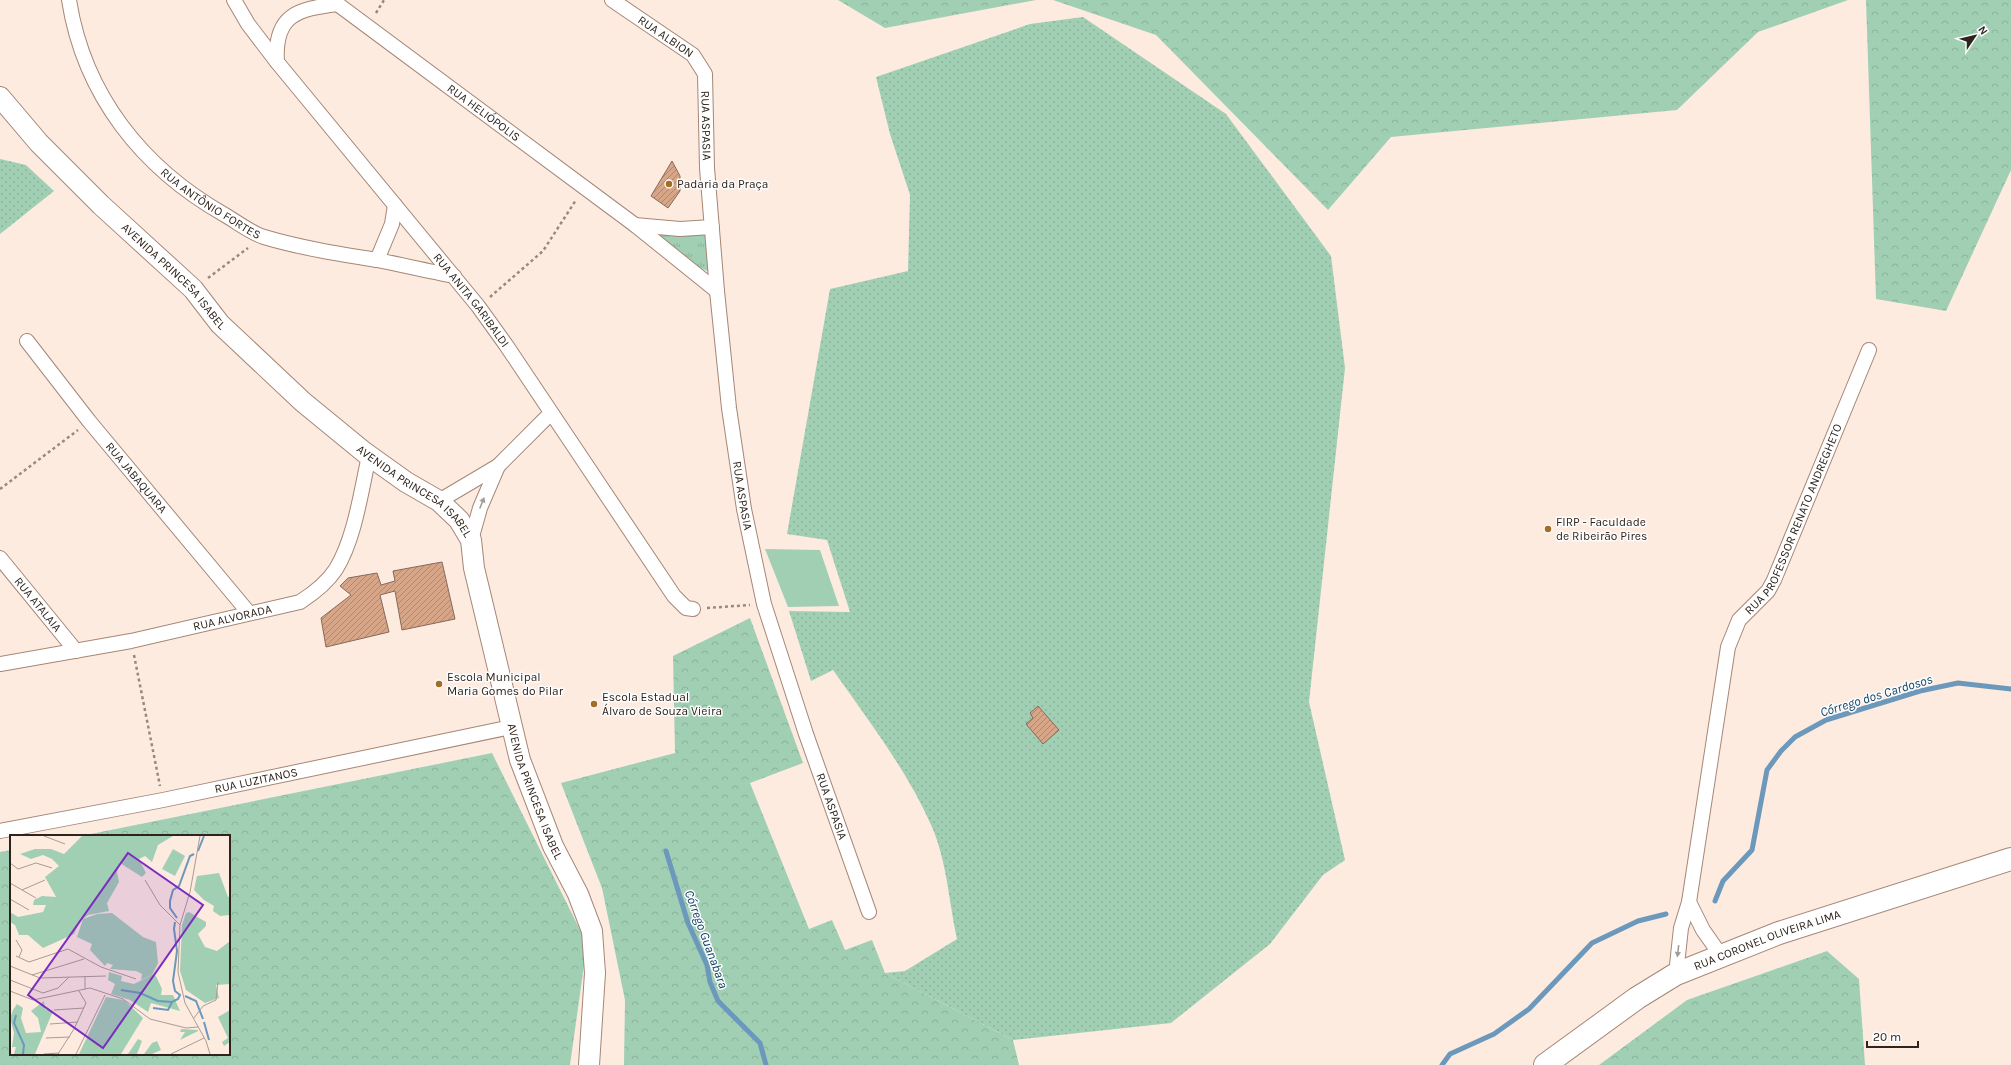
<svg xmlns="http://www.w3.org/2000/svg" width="2011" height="1065" font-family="Karla,sans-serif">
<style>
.grass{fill:url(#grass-dots)}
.forest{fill:url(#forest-crowns)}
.park{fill:url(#park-tufts)}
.garden{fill:#a1cfb4}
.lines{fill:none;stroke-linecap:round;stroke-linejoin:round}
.stream{stroke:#6c98bc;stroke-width:5}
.building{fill:url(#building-hatch);stroke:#856a5a}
.street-casing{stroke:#a48777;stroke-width:16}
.secondary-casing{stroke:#a48777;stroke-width:22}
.primary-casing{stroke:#a48777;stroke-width:24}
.path{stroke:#988980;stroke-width:2.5;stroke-dasharray:3 3;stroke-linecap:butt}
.street{stroke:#fff;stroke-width:14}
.secondary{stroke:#fff;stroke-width:20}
.primary{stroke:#fff;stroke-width:22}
.oneway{fill:#a19c99}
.poi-dot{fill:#a36c27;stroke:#fdfdfd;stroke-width:1.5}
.labels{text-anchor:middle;stroke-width:3;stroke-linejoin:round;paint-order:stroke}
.street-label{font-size:12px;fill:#2f241d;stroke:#fdfdfd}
.poi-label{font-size:12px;fill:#2f241d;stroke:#fdfdfd;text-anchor:start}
.water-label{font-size:13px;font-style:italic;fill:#104468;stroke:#fdfdfd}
.inset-river{fill:none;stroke:#6c98bc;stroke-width:2}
.inset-road{fill:none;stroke:#ab9b92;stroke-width:1}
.view{fill:#7b2cbf;fill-opacity:0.15;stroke:#7b2cbf;stroke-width:2}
.inset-edge{fill:none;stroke:#2f241d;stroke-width:2}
</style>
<defs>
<pattern id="grass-dots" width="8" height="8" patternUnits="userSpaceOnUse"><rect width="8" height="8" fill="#a1cfb4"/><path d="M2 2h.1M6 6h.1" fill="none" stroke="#8bb29a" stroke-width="1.8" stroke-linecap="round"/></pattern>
<pattern id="forest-crowns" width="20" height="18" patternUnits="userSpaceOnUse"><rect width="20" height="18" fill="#a1cfb4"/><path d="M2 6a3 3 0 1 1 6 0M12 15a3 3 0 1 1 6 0" fill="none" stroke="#8bb29a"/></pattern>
<pattern id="park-tufts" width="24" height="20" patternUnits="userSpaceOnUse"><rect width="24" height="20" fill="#a1cfb4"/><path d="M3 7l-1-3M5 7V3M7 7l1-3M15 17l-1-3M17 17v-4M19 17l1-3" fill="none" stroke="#8bb29a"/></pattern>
<pattern id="building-hatch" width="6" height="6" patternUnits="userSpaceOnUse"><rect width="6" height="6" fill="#d7a587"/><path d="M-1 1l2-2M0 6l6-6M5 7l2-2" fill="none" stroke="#af866e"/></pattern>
</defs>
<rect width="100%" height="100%" fill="#feebe0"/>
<path class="grass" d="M1083,17L1226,114L1331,256L1345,368L1309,702L1345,860L1323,875L1270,944L1171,1023L1013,1040L885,973L905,971L957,939C949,902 947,862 932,827C907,770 868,720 833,670L811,681L789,611L850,612L827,540L787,534L830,289L908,271L910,195L890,134L876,77L1030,24Z
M0,159L26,165L54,191L0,234Z"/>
<path class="forest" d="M838,0H1036L885,28Z
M1053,0H1848L1758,32L1677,110L1391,137L1328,210L1156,35Z
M1866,0H2011V170L1946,311L1876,299Z
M750,618L803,763L750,783L809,929L832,920L845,950L872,940L885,973L1013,1040L1019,1065H624L625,1000L602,888L561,783L675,753L673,656Z
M492,753L587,944L570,1065H0V852L11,850V1054H229V836H81Z
M1827,951L1859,979L1865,1065H1599L1687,1000Z"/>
<path class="park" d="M650,230L708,233L712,273L680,259Z"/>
<path class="garden" d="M765,549L820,550L839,606L788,607Z"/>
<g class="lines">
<path class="stream" d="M666,851L688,923L707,965L710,982L718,1001L760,1043L766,1065
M1715,901L1723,881L1752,850L1767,770L1781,751L1795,737L1826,720L1920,691L1958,683L2011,689
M1442,1065L1450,1054L1494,1034L1529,1009L1592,943L1638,921L1666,914"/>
</g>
<path class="building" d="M672,161L680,176V191L668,208L651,196Z
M442,562L455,619L402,630L395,591L380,595L389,632L326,647L321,618L351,595L340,586L348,578L377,573L381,585L395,581L393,571Z
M1038,706L1059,730L1043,744L1026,724L1033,718L1030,713Z"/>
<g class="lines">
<g class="street-casing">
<g id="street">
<path id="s1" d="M69,0C84,95 142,168 225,215C237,222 251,233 264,237C301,248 339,254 377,260C402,265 428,271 454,276"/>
<path id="s2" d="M234,0L248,24L277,62L478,306L506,345L674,596L686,608L693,609"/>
<path id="s3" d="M332,0L635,225L717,291"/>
<path id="s4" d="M612,0L693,55L705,74L707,168L717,291L729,408L744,509L764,604L806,734L869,912"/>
<path d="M277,62C274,15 297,9 338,4"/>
<path d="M635,225L680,229L712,227"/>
<path d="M377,260L392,224L395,205"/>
<path id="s5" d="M27,341L89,421L249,613"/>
<path d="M439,501L498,466L551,413"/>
<path d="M471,540L480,508L498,466"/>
<path id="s6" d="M0,558L76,651"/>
<path id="s7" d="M0,664L131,641L300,602C314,593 327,583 336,569C355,538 361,491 369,456"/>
<path id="s8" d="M0,831L163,800L511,727"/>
<path d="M1689,902L1703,930L1722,957"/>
<path id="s9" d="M1676,974L1681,928L1689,902L1728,647L1739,620L1768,591L1774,580L1869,350"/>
</g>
</g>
<g class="secondary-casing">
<g id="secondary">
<path id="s10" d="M0,97L39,143L101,205L193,289L220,324L303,402L364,452L406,482L439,501L459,520L471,540L474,568L520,760L553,846L578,894L592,931L595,973L589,1065"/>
</g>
</g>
<g class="primary-casing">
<g id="primary">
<path id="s11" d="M1545,1065L1637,998L1676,974L1779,933L2011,859"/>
</g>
</g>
<path class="path" d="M376,13L384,0
M208,278L248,248
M490,297L543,251L576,200
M0,489L78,430
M707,608L750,605
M134,655L160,786"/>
<use href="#street" class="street"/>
<use href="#secondary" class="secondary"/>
<use href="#primary" class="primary"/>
</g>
<defs><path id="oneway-solid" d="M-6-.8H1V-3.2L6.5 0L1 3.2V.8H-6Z"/></defs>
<g class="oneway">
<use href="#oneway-solid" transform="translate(482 503) rotate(-68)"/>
<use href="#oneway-solid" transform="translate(1678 951) rotate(97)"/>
</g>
<g class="poi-dot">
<circle cx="669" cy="184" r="4"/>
<circle cx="1548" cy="529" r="4"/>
<circle cx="439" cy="684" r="4"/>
<circle cx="594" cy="704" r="4"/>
</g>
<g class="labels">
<g class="street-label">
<text dy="4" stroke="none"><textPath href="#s4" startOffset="65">RUA ALBION</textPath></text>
<text dy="4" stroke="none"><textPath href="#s3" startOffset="189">RUA HELIÓPOLIS</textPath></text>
<text dy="4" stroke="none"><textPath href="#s4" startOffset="172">RUA ASPASIA</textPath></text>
<text dy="4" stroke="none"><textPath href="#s1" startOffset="257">RUA ANTÔNIO FORTES</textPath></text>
<text dy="4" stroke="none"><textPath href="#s10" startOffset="250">AVENIDA PRINCESA ISABEL</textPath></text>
<text dy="4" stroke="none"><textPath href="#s2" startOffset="383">RUA ANITA GARIBALDI</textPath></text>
<text dy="4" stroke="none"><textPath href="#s5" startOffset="175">RUA JABAQUARA</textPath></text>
<text dy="4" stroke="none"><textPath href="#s10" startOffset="574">AVENIDA PRINCESA ISABEL</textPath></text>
<text dy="4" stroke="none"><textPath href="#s4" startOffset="544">RUA ASPASIA</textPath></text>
<text dy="4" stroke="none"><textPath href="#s9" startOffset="477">RUA PROFESSOR RENATO ANDREGHETO</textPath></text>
<text dy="4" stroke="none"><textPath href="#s6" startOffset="60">RUA ATALAIA</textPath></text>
<text dy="4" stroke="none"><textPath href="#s7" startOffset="237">RUA ALVORADA</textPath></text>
<text dy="4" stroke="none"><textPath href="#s8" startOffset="261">RUA LUZITANOS</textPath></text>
<text dy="4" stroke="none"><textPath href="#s10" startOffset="910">AVENIDA PRINCESA ISABEL</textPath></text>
<text dy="4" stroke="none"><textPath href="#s4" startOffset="868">RUA ASPASIA</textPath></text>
<text dy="4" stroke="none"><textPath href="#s11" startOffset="257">RUA CORONEL OLIVEIRA LIMA</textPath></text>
</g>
<g class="poi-label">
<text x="677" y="188">Padaria da Praça</text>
<text x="1556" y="526">FIRP - Faculdade<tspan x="1556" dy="14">de Ribeirão Pires</tspan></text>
<text x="447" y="681">Escola Municipal<tspan x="447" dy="14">Maria Gomes do Pilar</tspan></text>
<text x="602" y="701">Escola Estadual<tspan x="602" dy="14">Álvaro de Souza Vieira</tspan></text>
</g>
<g class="water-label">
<text transform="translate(1876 695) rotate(-17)" y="5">Córrego dos Cardosos</text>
<text transform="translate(707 939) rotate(70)" y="5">Córrego Guanabara</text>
</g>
</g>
<g transform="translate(10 835)">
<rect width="220" height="220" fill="#feebe0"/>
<path d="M102,78L133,102L146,107L148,128L142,140L131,145L132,139L126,136L100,134L103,130L97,128L95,131L80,115L82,109L67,102L73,84L87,79ZM34,166L35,174L43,176L25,219H4L6,212H2L4,198L0,183L3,175L7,169L13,173L11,183L16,198L31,197L28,183L21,176Z" fill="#a1cfb4"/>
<path d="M72,1H163L148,10L142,27L135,21L129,24L136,38L132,42L110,28L107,37L109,47L97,68L99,76L78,80L70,86L64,99L33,113L18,100H9L5,90L0,87V77L8,82L33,77L36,70H23L24,65L32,61L46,62L35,42L49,31L42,24L33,20L21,24L10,19L25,14H41L54,19ZM209,38L218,62L220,61V80L210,81L203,76L204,71L194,65L184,55L187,41ZM179,77L196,87V91L188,99L195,112L207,116L220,106V149L206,150L209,163L195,168L176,155L170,136L172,90L176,78ZM99,137L112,141L111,146L124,149L142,140L146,141L152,154L151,160H163L170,176L141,168L138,177L120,165L101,159L105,149L98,145ZM96,162L114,165L133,183L111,219H69ZM220,175V207L214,211L212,207L218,203L208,182ZM171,194L188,195V196L170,205L175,197H170ZM128,204L132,206L127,219H118ZM147,206L151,215L142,219H134L142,208Z" fill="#a1cfb4"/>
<path d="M163,14L175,21L165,41L152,34Z" fill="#a1cfb4"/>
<path class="inset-river" d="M188,16L194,1M167,83L160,73V66L163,55L169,51L180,21L184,19M111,155L130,158L148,166L162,167L168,164L170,160L165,156L163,146L167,116L164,94L165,87M175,161L186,166L193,184M143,173L158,175L162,167M6,180L4,188L14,210L13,219M194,187L199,205"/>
<path class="inset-road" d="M34,1L55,9M190,1L180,57L170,90L168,137L175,168L196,206L200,219M0,28L8,34L26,28L42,33M135,45L150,70L170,90M0,48L26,63M12,55L35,45M0,64L19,75M6,105L12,115L9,122M6,121L19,127L58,114L91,132L126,144M0,131L30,143L96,141M22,140L74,124M75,141V154M0,145L33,158L48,153L59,142M0,156L23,165L80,153L113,164L140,184L176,193L188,192M44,175L74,173M184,183L193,171L206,165L208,147M40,189L68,187M36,203L60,202M34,219L49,218M48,219L64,194L76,168L69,156M66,219L95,160M161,219L194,203"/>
<path class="view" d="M118,18L193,70L93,213L18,160Z"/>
<rect width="220" height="220" class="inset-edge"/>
</g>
<g transform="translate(1975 36) rotate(55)" stroke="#fdfdfd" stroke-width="3" paint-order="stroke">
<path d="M0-3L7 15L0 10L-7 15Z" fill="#2f241d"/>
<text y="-6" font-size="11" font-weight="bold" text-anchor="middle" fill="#2f241d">N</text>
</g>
<path d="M1867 1041v6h51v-6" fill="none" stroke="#2f241d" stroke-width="2"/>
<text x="1873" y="1041" font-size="12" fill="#2f241d" stroke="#fdfdfd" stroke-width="3" paint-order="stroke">20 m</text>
</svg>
